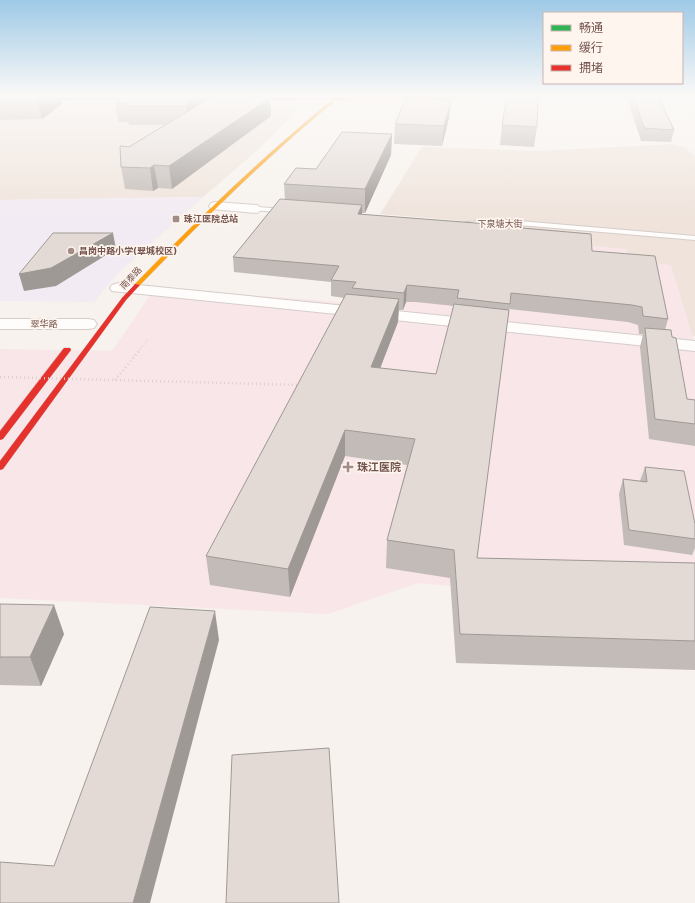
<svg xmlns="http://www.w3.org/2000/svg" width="695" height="903" font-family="'DejaVu Sans','Noto Sans SC',sans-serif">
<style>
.residential{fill:#efe3db}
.education{fill:#f2ebf3}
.medical{fill:#f8e6e9}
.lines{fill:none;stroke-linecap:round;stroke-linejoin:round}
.lane-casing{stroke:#d6cdca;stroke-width:2}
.street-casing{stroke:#d6cdca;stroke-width:2}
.fast-casing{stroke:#d6cdca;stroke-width:1}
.slow-casing{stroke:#d6cdca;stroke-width:1}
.jam-casing{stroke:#d6cdca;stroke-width:1}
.path-far1{stroke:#dad1cf;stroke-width:2;stroke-dasharray:0.5 2;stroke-linecap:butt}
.path{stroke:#dad1cf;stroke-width:2.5;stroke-dasharray:1 3;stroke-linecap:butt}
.lane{fill:#fefdfc;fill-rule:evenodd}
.street{fill:#fefdfc;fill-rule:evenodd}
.fast{fill:#30b455;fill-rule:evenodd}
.slow{fill:#ff9f0a;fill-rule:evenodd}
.jam{fill:#e5322d;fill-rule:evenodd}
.path-bridge{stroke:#dad1cf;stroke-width:2.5;stroke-dasharray:1 3;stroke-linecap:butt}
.wall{fill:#c3bbb7;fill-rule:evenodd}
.shaded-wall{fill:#9f9995}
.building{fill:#e3dad5;stroke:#9f9995}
.poi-dot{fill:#a28c86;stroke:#fef5ef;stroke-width:1.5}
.labels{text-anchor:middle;stroke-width:3.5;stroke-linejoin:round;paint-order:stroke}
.far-poi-label{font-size:9px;font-weight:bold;fill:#74554e;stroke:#fef5ef;text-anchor:start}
.far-street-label{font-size:9px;fill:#74554e;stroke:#fef5ef}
.poi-label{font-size:11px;font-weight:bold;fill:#74554e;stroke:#fef5ef;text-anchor:start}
</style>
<rect width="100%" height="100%" fill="#f7f2ed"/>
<path class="residential" d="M0,103H259L288,106L297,111L259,149L203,197L0,200Z
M672,144L684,147L695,156V336H692L633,260L517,238L514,225L380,214L422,147L540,151Z"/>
<path class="education" d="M203,197L118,273L94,302L0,301V200Z"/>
<path class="medical" d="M517,238L626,249L633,260L671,265L695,344V607L418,583L328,614L0,598V349L112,351L155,288L379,305Z"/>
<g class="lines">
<g class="lane-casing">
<path id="lane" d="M257,207L286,209L289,211L286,213L255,210V208Z
M508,220L695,236V240L508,224L466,226L462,224L466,222Z"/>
</g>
<g class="street-casing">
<path id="street" d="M215,202L257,205L263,209L257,213L211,209L209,206L211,203Z
M118,283L695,341V351L112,291L110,288L112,285Z
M0,319H88L94,320L97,324L94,328L88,329H0Z"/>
</g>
<g class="fast-casing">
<path id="fast" d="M556,96H695V97L557,98Z
M0,98H184L186,99L0,100Z"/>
</g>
<g class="slow-casing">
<path id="slow" d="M337,96H341L339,98L559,97L336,100C266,157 202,221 139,286H135V284C199,218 265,154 337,96Z"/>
</g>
<g class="jam-casing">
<path id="jam" d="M184,98H337L339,99L183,100Z
M135,284L140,285L126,300L3,469L0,470V461L122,298Z
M64,348H70L71,350L3,439L0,440V431Z"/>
</g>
<path class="path-far1" d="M138,352L148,339"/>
<path class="path" d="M115,380L139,351"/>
<use href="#lane" class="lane"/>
<use href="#street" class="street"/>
<use href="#fast" class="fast"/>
<use href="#slow" class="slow"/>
<use href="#jam" class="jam"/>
<path class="path-bridge" d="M0,377L299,385"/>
</g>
<path class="wall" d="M0,96H60L62,104L42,119L0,120Z
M257,96V97L270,98L271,116L172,189L158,188L153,191L125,189L121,167L129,147L164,125H129L128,122H118L115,103L203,102Z
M629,96H658L674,130L671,142L641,141L628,101Z
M449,118L442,146L394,144L395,124Z
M502,125L537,127L534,147L500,145Z
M392,134L391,155L365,213H362V215L488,225L592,251L668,319L665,330L687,399L695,400V446L649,439L640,347L643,334H639L638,325L628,322L509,309L477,558L695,563V670L456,663L450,578L386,568L387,540L407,465L345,456L290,597L210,585L206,556L344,298L331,296V282L234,272L233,257L285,200L284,184ZM406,302H416L454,306L436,374L380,368L398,322L399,310H403Z
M645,467L695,524V548L692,555L624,545L619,494L623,479L640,481Z
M0,604L64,634L41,686L0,685Z"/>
<path class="shaded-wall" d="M44,96H60L62,104L42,119L37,101Z
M194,96H202L203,104L188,125L186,106Z
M255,96H257L258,106L270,98L271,116L172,189L169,166Z
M451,100L449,118L442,146L444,126Z
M392,134L391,155L365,213V189Z
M154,165L158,188L153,191L150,168Z
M362,205V220L358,214Z
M113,233L116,249L56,286L24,291L19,274Z
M407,285L406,302L403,310L404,293Z
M399,299L398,322L371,392V367Z
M345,430V456L290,597L288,569Z
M54,605L64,634L41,686L30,657Z
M215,611L219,640L150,903H133Z"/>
<path class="building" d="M0,96H44L37,101L0,102Z
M124,96H194L186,106H126L127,103H115Z
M213,96H255L254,97L270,98L169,166L154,165L150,168L121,167L120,146L129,147Z
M507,96H538L537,127L502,125Z
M633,96H658L674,130L644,128Z
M406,98L451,100L444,126L395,124Z
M342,132L392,134L365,189L284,184L296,168L316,169Z
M280,199L362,205L358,214L489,224L488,225L591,234L592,251L655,256L668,319L643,316L642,307L632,305L511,293L510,304L457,298L459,290L417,286L407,285L404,293L352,288L356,282L331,280L339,266L233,257Z
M53,233H113L51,268L19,274Z
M346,294L399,299L371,367L436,374L454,304L509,310L477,558L695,563V641L460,634L454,550L387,540L415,439L345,430L288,569L206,556Z
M645,328L671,330L672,337L676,338L687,399L695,400V424L655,419Z
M645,467L684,471L695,524V539L629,530L623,479L647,482Z
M0,604L54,605L30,657H0Z
M150,607L215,611L133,903H0V862L54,866Z
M329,748L339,903H226L232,755Z"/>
<linearGradient id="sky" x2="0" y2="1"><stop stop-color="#9ec9e7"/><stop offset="0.43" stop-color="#fbf9f7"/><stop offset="1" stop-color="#fbf9f7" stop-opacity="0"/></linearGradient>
<rect width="695" height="222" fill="url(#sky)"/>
<g class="poi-dot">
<rect x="172" y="215" width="8" height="8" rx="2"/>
<circle cx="71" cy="251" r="4"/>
<path d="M346 461h4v4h4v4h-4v4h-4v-4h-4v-4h4z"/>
</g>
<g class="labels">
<g class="far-poi-label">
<text x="184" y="222">珠江医院总站</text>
<text x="79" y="254">昌岗中路小学(翠城校区)</text>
</g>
<g class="far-street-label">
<text x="500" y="227">下泉塘大街</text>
<text transform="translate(131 278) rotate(-47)" y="3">南泰路</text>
<text x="44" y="327">翠华路</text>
</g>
<g class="poi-label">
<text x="357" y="471">珠江医院</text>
</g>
</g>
<rect x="543" y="12" width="140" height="72" fill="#fef5ef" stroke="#c7b5af"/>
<rect x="551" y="25" width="20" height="6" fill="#30b455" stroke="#c7b5af"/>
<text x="579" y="32" font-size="12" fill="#74554e">畅通</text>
<rect x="551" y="45" width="20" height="6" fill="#ff9f0a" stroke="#c7b5af"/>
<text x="579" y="52" font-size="12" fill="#74554e">缓行</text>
<rect x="551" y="65" width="20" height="6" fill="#e5322d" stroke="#c7b5af"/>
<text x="579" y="72" font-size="12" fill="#74554e">拥堵</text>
</svg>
